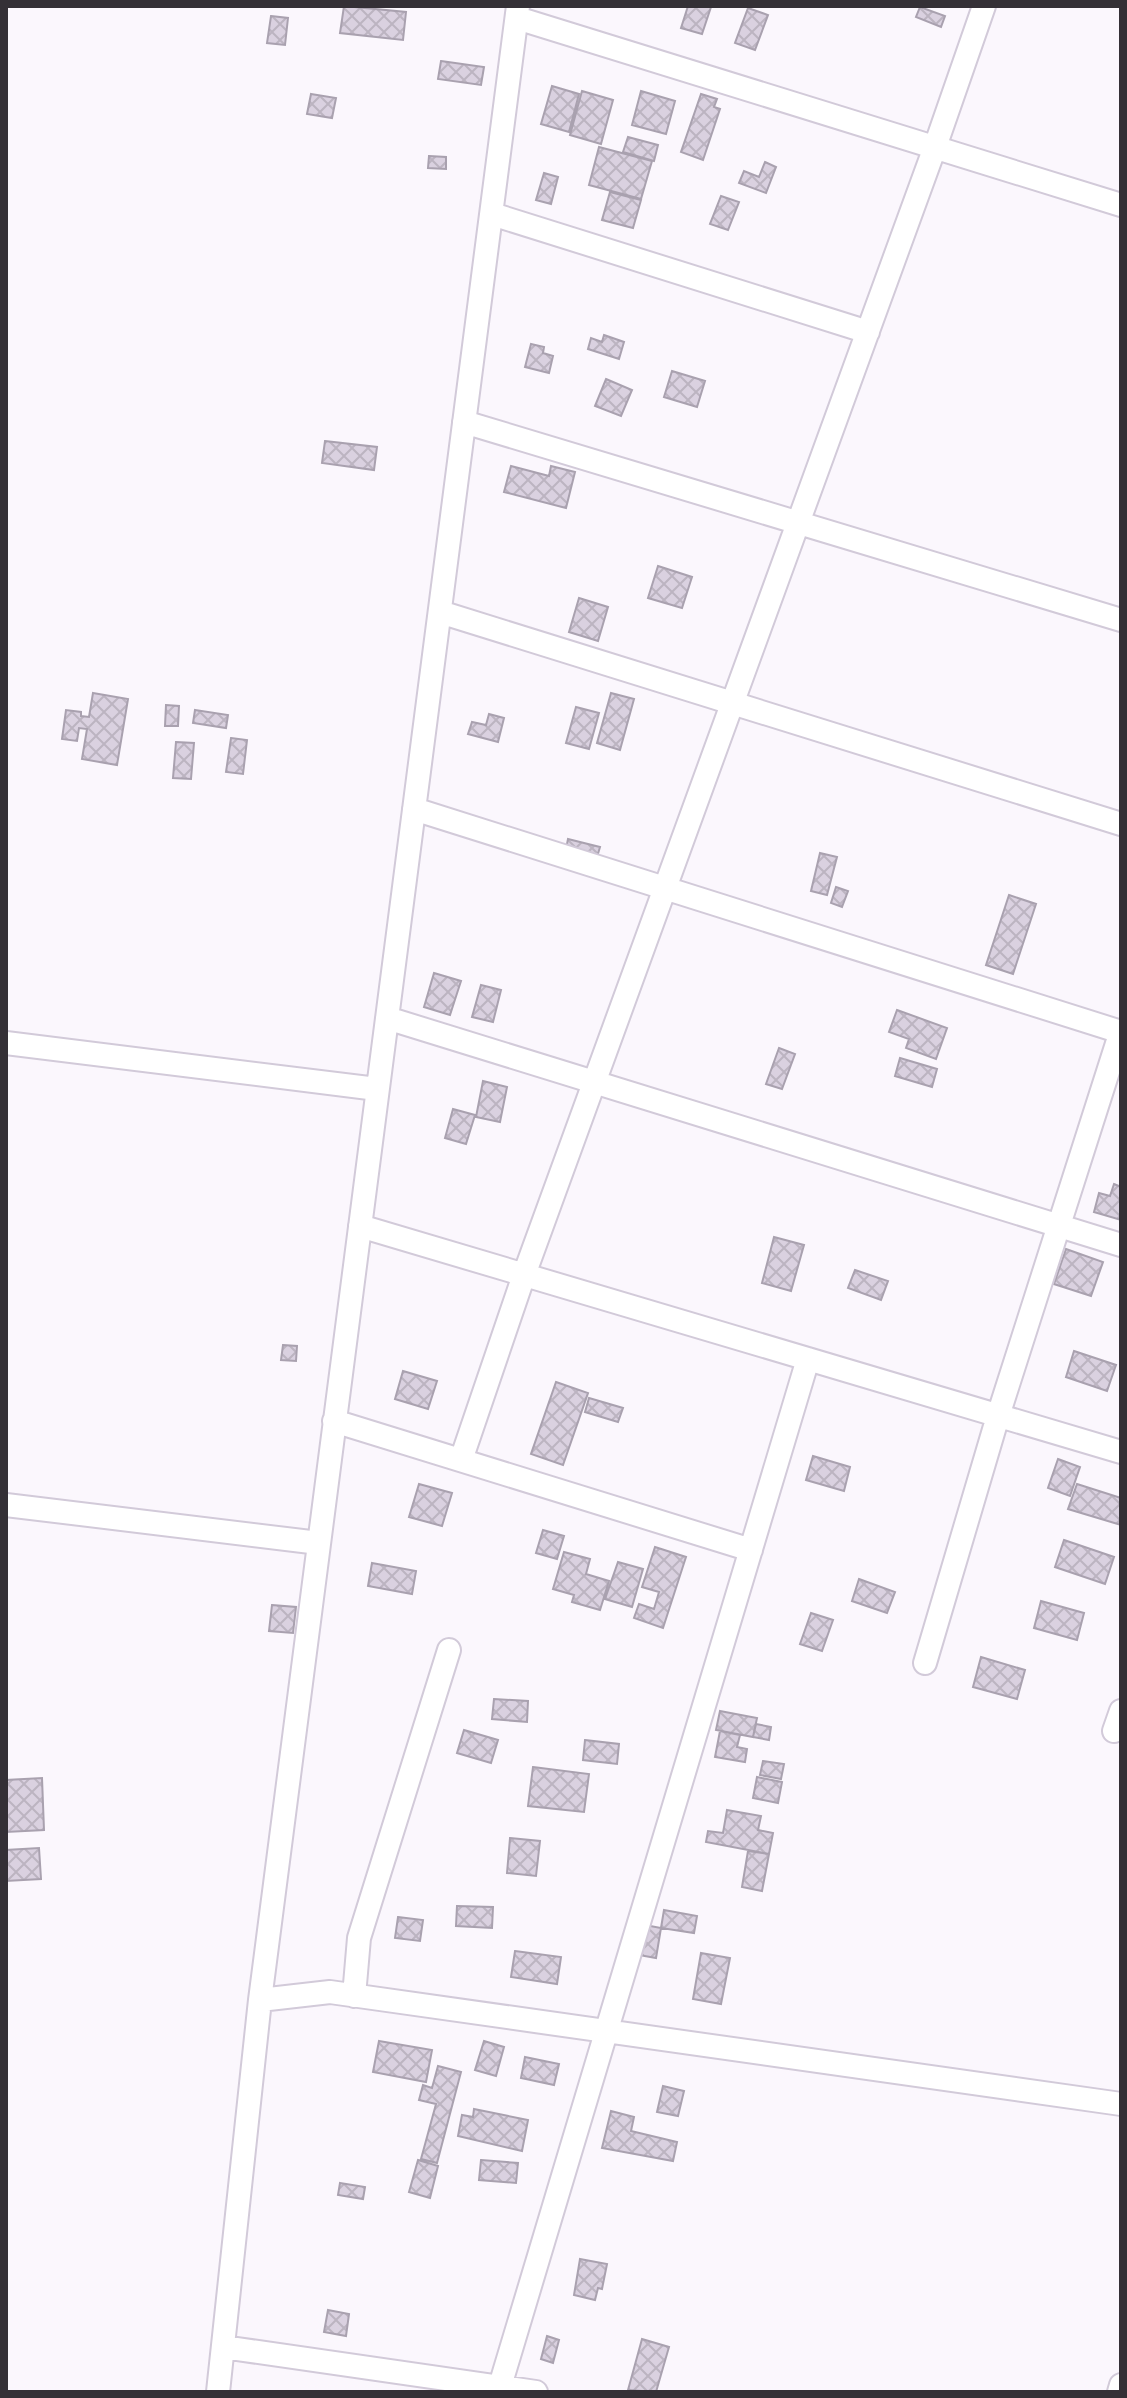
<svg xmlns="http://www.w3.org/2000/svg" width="1127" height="2398" font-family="Montserrat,sans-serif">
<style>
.building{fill:url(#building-cross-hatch);stroke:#a9a1af;stroke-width:2}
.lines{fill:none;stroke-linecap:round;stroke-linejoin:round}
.minor-casing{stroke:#d2cad9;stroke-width:26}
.minor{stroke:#fff;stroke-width:22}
</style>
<defs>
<pattern id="building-cross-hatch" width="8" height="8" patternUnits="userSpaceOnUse" patternTransform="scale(2)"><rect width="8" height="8" fill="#dad1e0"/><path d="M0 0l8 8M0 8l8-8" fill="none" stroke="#bcb4c1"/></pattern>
</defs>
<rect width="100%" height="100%" fill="#fbf7fd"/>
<path class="building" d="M344,6L406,12L403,40L340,33Z
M688,6L711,7L702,34L681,28Z
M920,7L945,16L941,27L916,17Z
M748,8L768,15L755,50L735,43Z
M271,16L288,18L285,45L267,43Z
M441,61L484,67L481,85L438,79Z
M552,86L579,94L569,132L541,124Z
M582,91L613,100L601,144L570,135Z
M641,91L675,101L666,134L632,125Z
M311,94L336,98L332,118L307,114Z
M701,94L717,99L714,107L720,109L703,160L681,152Z
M628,137L658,145L654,161L623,152Z
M599,147L652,161L641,199L589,185Z
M429,156L446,157V169L428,168Z
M765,162L776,167L766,193L739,183L744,171L759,177Z
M544,173L558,177L551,204L536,200Z
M610,192L641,200L633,228L602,220Z
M721,196L739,202L728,230L710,224Z
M604,335L624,342L619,359L588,349L591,338L602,342Z
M531,344L544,347L543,353L553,356L549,373L525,367Z
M672,371L705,381L697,407L664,397Z
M606,379L632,390L621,416L595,406Z
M325,441L377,447L374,470L322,463Z
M511,466L549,476L551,466L575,472L566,508L504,492Z
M658,566L692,577L682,608L648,598Z
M579,598L608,607L598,641L569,632Z
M93,693L128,699L117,765L82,759L87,729L79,728L77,741L62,739L66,710L81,712V716L89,717Z
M611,693L634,699L620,750L597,743Z
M166,705L179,706L178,726H165Z
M576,707L599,713L589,749L566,743Z
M195,710L228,715L226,728L193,723Z
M489,714L504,718L498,742L468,734L472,722L486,725Z
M231,738L247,740L243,774L226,772Z
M176,742L194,743L191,779L173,778Z
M568,839L600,847L597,857L566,849Z
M820,853L837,857L827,895L811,891Z
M836,887L848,891L842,907L831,903Z
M1009,895L1036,904L1013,974L986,965Z
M434,973L461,981L450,1015L424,1007Z
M481,985L501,990L493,1022L472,1017Z
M897,1010L947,1028L936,1059L906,1048L909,1039L889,1032Z
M779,1048L795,1054L782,1089L766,1084Z
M900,1058L937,1069L932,1087L895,1076Z
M483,1081L507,1087L500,1122L476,1117Z
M453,1109L475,1115L466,1144L445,1138Z
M1114,1184L1121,1187V1220L1094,1212L1099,1193L1110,1196Z
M774,1237L804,1245L791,1291L762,1283Z
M1066,1249L1103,1262L1091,1296L1054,1284Z
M855,1270L888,1281L881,1300L848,1288Z
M283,1345L297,1346L296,1361L281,1360Z
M1074,1351L1116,1365L1107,1391L1066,1377Z
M403,1371L437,1381L428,1409L395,1399Z
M556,1382L588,1393L563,1465L531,1454Z
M589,1398L623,1408L618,1422L585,1412Z
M813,1456L850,1467L844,1491L806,1480Z
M1058,1459L1080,1467L1070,1496L1048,1488Z
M419,1484L452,1493L442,1526L409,1517Z
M1077,1484L1121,1498V1525L1068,1509Z
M543,1530L564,1536L557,1559L536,1553Z
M1064,1540L1114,1557L1105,1584L1055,1567Z
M655,1547L686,1557L663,1628L634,1618L639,1604L654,1609L659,1592L642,1587Z
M564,1552L590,1559L586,1574L609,1581L600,1610L572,1602L574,1595L553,1589Z
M618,1562L643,1569L632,1607L605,1599Z
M372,1563L416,1571L412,1594L368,1586Z
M859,1579L895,1592L887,1613L852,1601Z
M1041,1601L1084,1613L1077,1640L1034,1628Z
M272,1605L296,1607L293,1633L269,1631Z
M811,1613L833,1620L822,1651L800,1644Z
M981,1657L1025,1670L1017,1699L973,1687Z
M494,1699L528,1701L527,1722L492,1719Z
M720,1711L757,1718L753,1737L716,1730Z
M756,1724L771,1727L769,1740L753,1737Z
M464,1730L498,1740L491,1763L457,1753Z
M720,1731L740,1735L737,1747L747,1749L745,1762L715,1757Z
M585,1740L619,1744L617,1764L583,1760Z
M763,1761L784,1764L781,1779L760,1775Z
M533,1767L589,1774L584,1812L528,1806Z
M757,1777L782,1782L778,1803L753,1798Z
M42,1778L44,1830L6,1832V1780Z
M727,1810L761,1816L758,1830L773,1833L769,1854L706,1842L708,1831L723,1833Z
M510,1838L540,1841L536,1876L507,1873Z
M39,1848L41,1879L6,1881V1850Z
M748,1851L769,1854L762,1891L742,1887Z
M457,1906L493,1907L492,1928L456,1926Z
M664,1910L697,1916L694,1933L661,1928Z
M398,1917L423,1920L420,1941L395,1938Z
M645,1925L661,1928L656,1958L639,1955Z
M515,1951L561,1957L557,1984L511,1977Z
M701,1953L730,1958L721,2004L693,1999Z
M379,2041L432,2050L426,2082L373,2072Z
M484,2041L504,2047L496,2076L475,2070Z
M525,2057L559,2064L554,2085L521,2078Z
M438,2066L461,2072L437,2163L421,2159L436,2104L419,2100L423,2085L432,2088Z
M663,2086L684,2091L678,2116L657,2112Z
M474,2109L528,2120L522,2151L458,2136L462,2115L473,2117Z
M611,2111L634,2117L631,2131L677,2142L673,2161L602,2148Z
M418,2160L438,2166L430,2198L409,2192Z
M481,2160L518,2163L516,2183L479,2180Z
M340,2183L365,2187L363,2199L338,2195Z
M580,2259L607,2264L602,2289L598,2288L595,2300L574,2295Z
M328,2310L349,2314L346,2336L324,2332Z
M547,2336L559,2340L553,2363L541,2359Z
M642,2339L669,2347L656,2392L628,2390Z"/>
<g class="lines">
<g class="minor-casing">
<path id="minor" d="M517,18L1121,205
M492,214L868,332
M464,422L1121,620
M440,612L1121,824
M414,809L1121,1032
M387,1018L1121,1245
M6,1043L377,1089
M360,1226L1121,1452
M334,1421L751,1550
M461,1460L524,1275L935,147L984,6
M6,1505L319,1543
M925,1663L998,1416L1121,1031
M1114,1731L1121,1711
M354,1996L359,1938L449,1650
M260,2000L330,1992L1121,2104
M223,2347L536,2392
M500,2386L808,1359
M218,2392L260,2000L518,6
M1119,2392L1121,2385"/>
</g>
<use href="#minor" class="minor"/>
</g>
<rect width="1127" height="2398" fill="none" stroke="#343036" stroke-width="16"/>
</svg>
